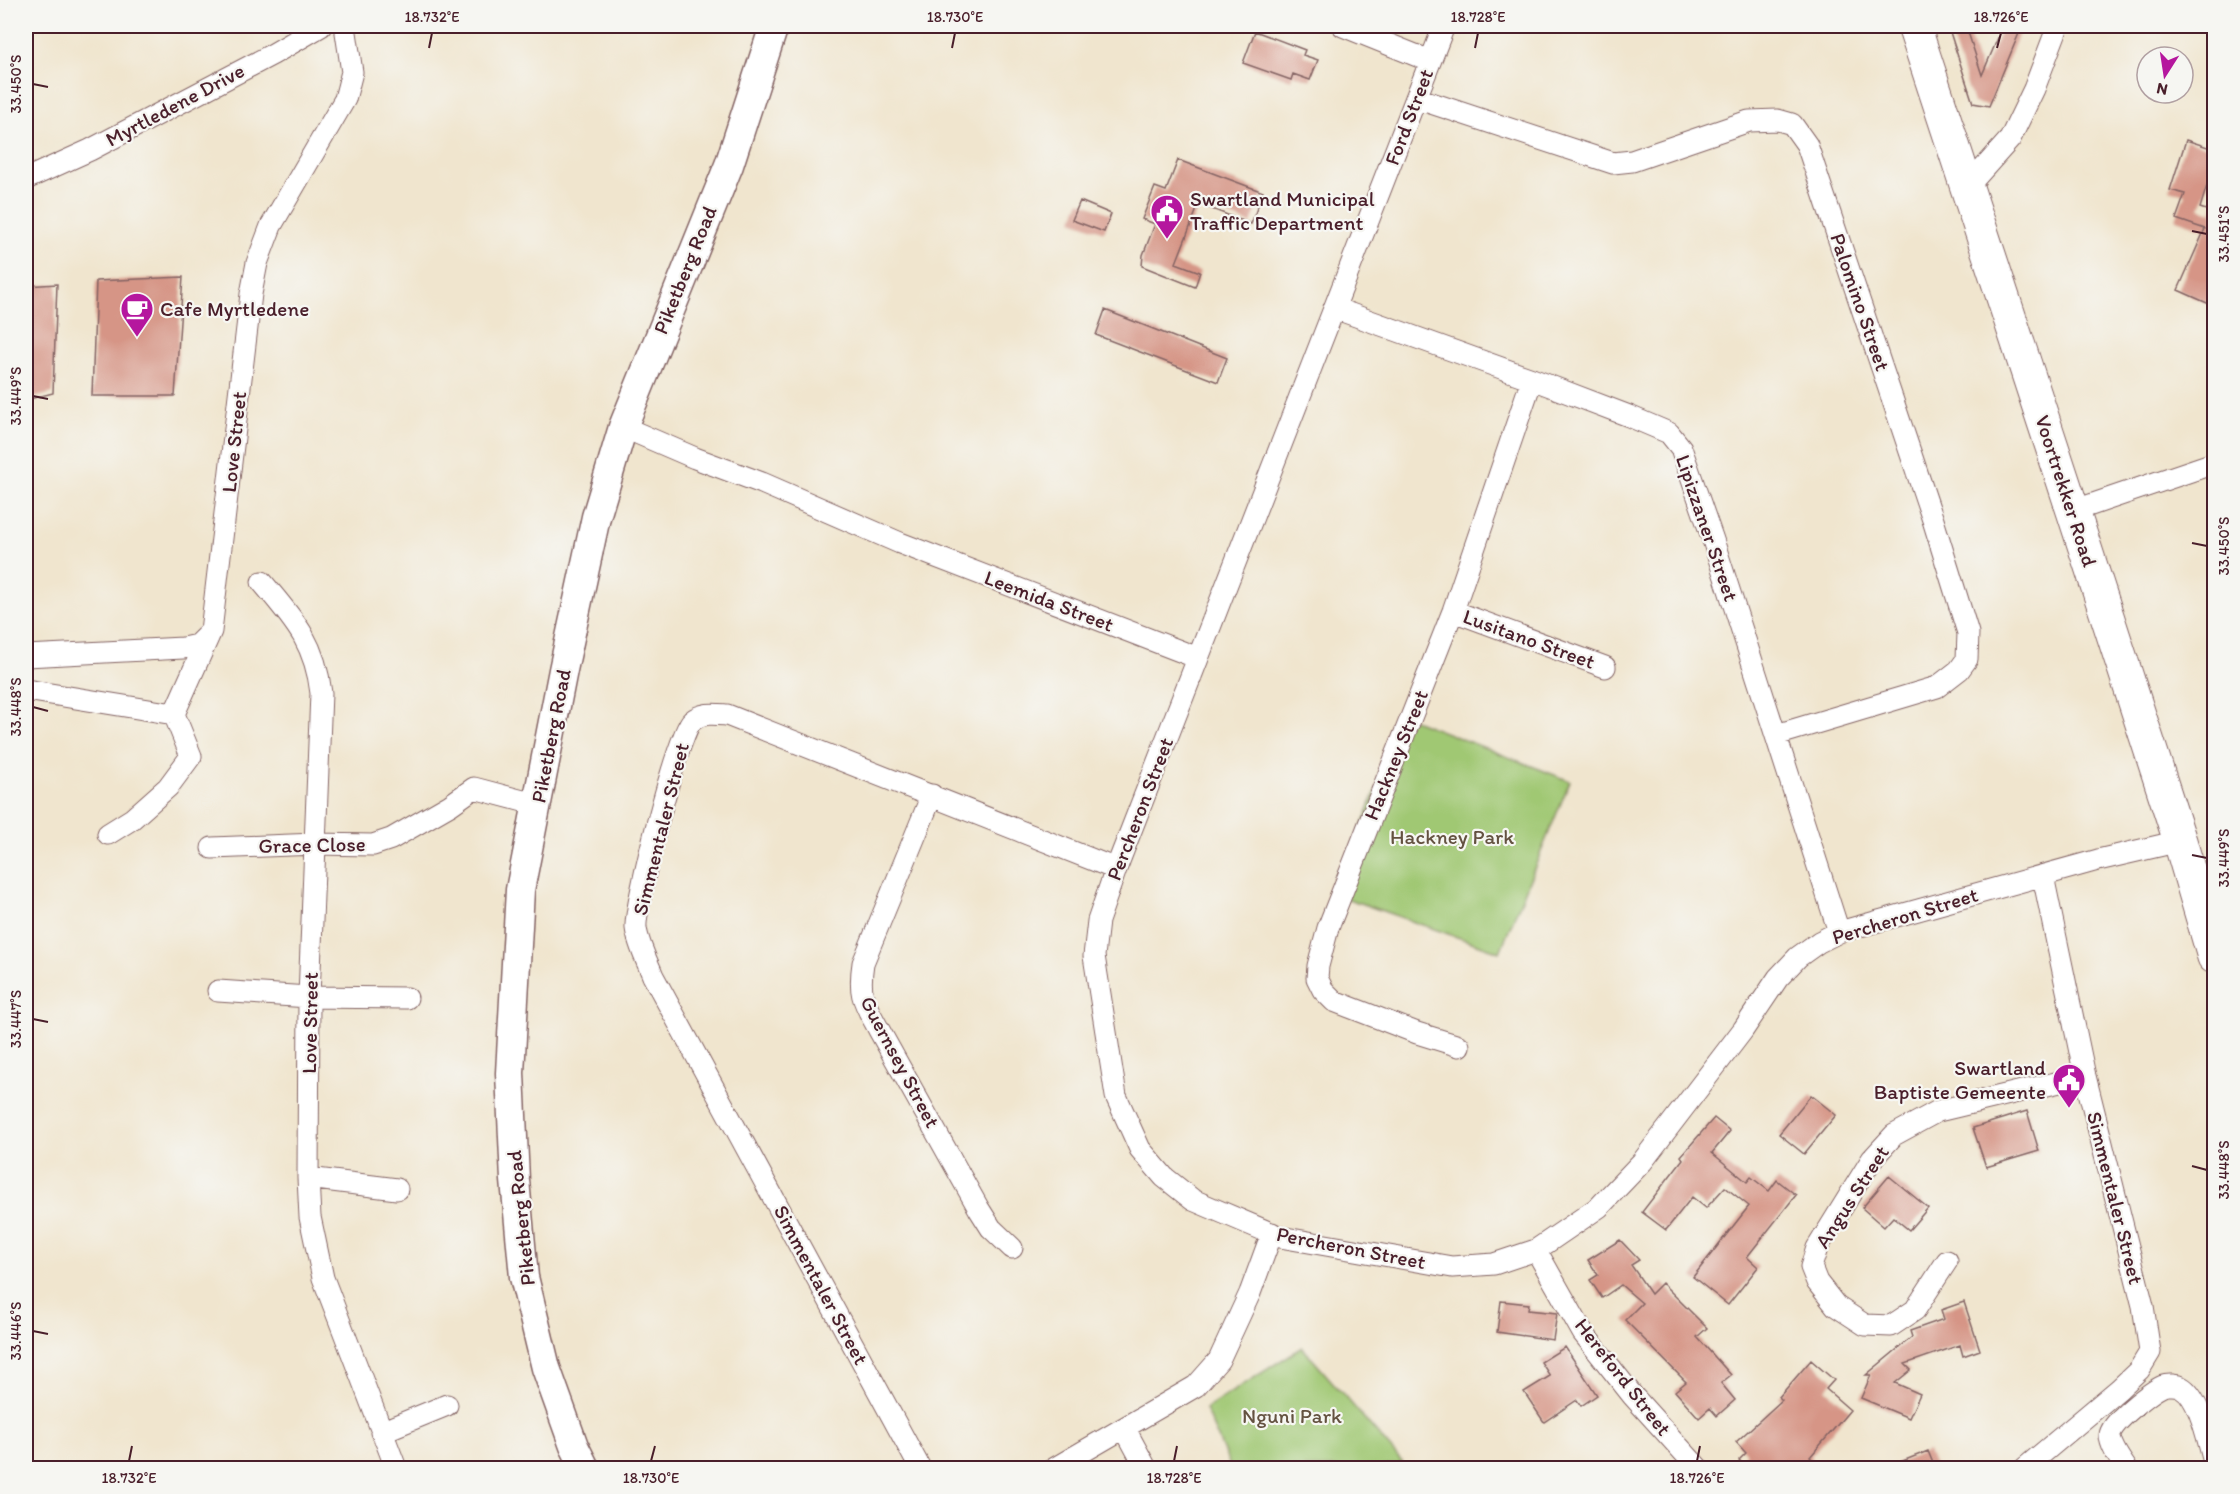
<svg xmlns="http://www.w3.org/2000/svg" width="2240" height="1494" font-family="Itim,sans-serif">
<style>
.green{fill:#a0c873;stroke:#75744f;stroke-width:1.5}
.building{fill:#d69586}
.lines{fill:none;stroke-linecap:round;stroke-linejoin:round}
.street-casing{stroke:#846464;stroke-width:23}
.secondary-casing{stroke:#846464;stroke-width:31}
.primary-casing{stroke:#846464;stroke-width:35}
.street{stroke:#fff;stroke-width:21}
.secondary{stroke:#fff;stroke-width:28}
.primary{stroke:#fff;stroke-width:33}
.ticks{fill:none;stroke:#4a1f2b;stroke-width:2}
.labels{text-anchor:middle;stroke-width:4.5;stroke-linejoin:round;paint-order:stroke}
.street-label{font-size:21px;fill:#4a1f2b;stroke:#f6f6f2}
.poi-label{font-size:21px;fill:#4a1f2b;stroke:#f6f6f2;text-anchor:start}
.park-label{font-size:21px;fill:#645241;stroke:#f6f6f2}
.neatline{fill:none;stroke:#4a1f2b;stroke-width:2}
.ticks-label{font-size:15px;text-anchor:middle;fill:#4a1f2b}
</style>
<rect width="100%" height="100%" fill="#f6f6f2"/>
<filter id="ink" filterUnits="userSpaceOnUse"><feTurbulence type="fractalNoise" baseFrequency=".0167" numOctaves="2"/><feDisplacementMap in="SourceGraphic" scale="12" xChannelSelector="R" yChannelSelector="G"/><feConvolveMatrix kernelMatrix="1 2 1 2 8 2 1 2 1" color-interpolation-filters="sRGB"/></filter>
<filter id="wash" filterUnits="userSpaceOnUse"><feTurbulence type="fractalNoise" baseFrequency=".008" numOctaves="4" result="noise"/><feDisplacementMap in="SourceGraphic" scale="24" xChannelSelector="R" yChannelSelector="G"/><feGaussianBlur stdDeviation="1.35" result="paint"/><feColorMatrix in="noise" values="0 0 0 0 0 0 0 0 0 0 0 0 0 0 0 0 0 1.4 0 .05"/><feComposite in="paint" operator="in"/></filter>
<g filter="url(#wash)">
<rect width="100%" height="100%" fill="#f0e5ce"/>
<path class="green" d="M1406,717L1570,781L1500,952L1334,894Z
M1302,1347L1403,1463L1379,1468H1231L1205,1409Z"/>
<g id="blocks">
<path class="building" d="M1948,26H1966L1982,75L2003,26H2022L1989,106L1973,103Z
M1255,31L1305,50L1303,55L1318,60L1310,80L1293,74L1291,80L1243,63Z
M2186,140L2214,149V163L2200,208L2212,212L2214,206V306L2178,290L2205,229L2176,219L2185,194L2170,190Z
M1178,160L1263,192L1251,224L1199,204L1176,263L1200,272L1195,287L1142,266L1143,255L1155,224L1142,219L1155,187L1166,191Z
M1080,201L1111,214L1104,232L1072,220Z
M183,277L175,396H92L96,281Z
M57,284L53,393L26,400V286Z
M1105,310L1227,358L1218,382L1096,335Z
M1811,1095L1836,1115L1804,1154L1779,1134Z
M2027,1111L2039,1151L1986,1167L1973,1128Z
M1714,1118L1730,1131L1712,1153L1747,1182L1751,1177L1769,1191L1777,1180L1796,1195L1747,1257L1758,1267L1728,1305L1693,1277L1749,1206L1725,1187L1706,1208L1692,1197L1666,1230L1642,1212L1683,1159L1681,1156Z
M1889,1176L1928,1208L1909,1230L1893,1217L1884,1227L1862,1208Z
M1620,1240L1639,1260L1631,1265L1651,1294L1662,1283L1707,1328L1697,1337L1731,1375L1721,1383L1735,1400L1717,1416L1710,1408L1699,1418L1675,1391L1686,1382L1625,1320L1642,1303L1621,1285L1602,1298L1590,1280L1598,1275L1588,1260Z
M1501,1301L1529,1304L1528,1310L1557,1313L1553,1340L1497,1332Z
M1964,1302L1980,1350L1963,1356L1960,1345L1905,1364L1911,1370L1895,1383L1920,1394L1909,1418L1861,1398L1871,1375H1866L1912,1337L1910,1331L1944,1319L1941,1310Z
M1565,1347L1597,1395L1581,1406L1577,1400L1544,1422L1524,1392L1550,1376L1541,1362Z
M1811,1360L1834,1380L1826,1389L1850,1410L1810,1457L1820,1468H1747L1739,1460L1746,1453L1736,1442L1782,1400L1779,1397Z
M1928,1451L1935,1468H1885Z"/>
</g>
</g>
<g filter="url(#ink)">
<use href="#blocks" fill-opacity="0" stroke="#846464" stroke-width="1.5"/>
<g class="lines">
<g class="street-casing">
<path id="street" d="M1343,26L1430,61
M1444,26L1116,869L1098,921L1094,956L1116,1096L1140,1149L1164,1177L1193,1200L1280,1237L1452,1267L1494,1264L1536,1250L1599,1207L1642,1162L1743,1030L1778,978L1798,957L1819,942L1839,932L2098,860L2180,841
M1416,98L1613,163L1632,161L1749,121L1778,120L1792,124L1807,145L1933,520L1968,633L1967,659L1959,670L1937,687L1776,735
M26,179L90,150L273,54L321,26
M1967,187L2010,139L2034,89L2058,26
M1334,308L1532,379L1629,416L1669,433L1681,448L1713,540L1839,932
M623,427L695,458L762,483L900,543L1198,658
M2073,511L2214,463
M262,582C294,620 315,642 321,693L309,997L308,1178L310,1217L323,1278L396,1468
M1453,611L1605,667
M26,656L183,648L197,645L210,632
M26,690L174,714
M932,795L863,963C858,996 864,1002 879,1030L979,1209L991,1228L1012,1248
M108,834L132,819L168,787L191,756L174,714L211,631L251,294L257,263L271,226L345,99L352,72L345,26
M212,848L316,844L373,845L391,839L450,805L474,788L538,805
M218,991L309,997L407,998
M1459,1046L1417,1033L1334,1001L1323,990L1317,978L1318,966L1328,928L1453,611L1532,379
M308,1178L397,1189
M1536,1250L1583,1333L1633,1396L1698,1468
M1947,1261L1915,1310L1891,1326L1865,1325L1836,1306L1817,1282L1811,1267L1817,1248L1872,1159L1894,1135L1938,1111L2085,1076
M1125,1429L1146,1468
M381,1432L447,1405
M920,1468L653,976C647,961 638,944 636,928C634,906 678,733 692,721C702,712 715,714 727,715L1116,869
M1055,1468L1196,1386L1219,1360L1250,1293L1272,1233
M2025,1468L2119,1389L2139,1370L2150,1352L2143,1306L2085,1076L2043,876
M2126,1468C2120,1459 2110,1446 2110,1435C2110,1423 2152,1391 2163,1386C2168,1384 2177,1385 2181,1387C2200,1397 2208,1442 2214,1462"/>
</g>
<g class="secondary-casing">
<path id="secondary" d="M585,1468L574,1446L546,1368L524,1277L515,1180L510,1073L520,890L563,670L596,517L623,427L729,165L774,26"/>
</g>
<g class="primary-casing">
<path id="primary" d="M1914,26L2073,511L2180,841L2214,957"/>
</g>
<use href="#street" class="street"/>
<use href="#secondary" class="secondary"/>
<use href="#primary" class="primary"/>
</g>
</g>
<path class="ticks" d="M429,48L432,33M952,48L955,33M1475,48L1478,33M1997,48L2001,33M33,84L48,87M2192,231L2207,234M33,396L48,399M2192,543L2207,546M33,707L48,711M2192,855L2207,858M33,1019L48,1022M2192,1166L2207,1170M33,1331L48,1334M129,1461L132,1446M651,1461L655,1446M1174,1461L1177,1446M1697,1461L1700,1446"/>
<defs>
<g id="civic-pin" transform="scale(1.725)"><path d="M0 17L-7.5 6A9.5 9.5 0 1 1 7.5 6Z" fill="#b5179e" stroke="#f6f6f2"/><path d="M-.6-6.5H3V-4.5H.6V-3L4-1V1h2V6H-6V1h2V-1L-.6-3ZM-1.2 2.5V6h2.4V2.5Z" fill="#fff"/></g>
<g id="cafe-pin" transform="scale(1.725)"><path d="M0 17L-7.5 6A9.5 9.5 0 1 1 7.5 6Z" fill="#b5179e" stroke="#f6f6f2"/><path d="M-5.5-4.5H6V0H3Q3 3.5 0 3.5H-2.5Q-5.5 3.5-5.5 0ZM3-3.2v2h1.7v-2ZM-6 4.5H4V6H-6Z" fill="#fff"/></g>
</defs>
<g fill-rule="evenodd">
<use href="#civic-pin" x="1167" y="211"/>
<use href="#cafe-pin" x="137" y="309"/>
<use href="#civic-pin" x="2069" y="1080"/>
</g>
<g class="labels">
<g class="street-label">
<text transform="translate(175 105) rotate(-28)" y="7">Myrtledene Drive</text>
<text transform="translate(1409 117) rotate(-69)" y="7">Ford Street</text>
<text transform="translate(685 270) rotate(-68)" y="7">Piketberg Road</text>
<text transform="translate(1860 302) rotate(71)" y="7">Palomino Street</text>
<text transform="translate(234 442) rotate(-84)" y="7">Love Street</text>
<text transform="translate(2066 491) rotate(72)" y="7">Voortrekker Road</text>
<text transform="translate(1707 528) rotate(71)" y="7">Lipizzaner Street</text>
<text transform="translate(1049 601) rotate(21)" y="7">Leemida Street</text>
<text transform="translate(1529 639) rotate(20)" y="7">Lusitano Street</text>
<text transform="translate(551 736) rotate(-79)" y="7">Piketberg Road</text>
<text transform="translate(1396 755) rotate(-68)" y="7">Hackney Street</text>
<text transform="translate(1140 809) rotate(-69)" y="7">Percheron Street</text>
<text transform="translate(661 829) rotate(-76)" y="7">Simmentaler Street</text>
<text transform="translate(312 845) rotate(-1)" y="7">Grace Close</text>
<text transform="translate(1905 916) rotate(-17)" y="7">Percheron Street</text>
<text transform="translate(310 1023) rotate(-89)" y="7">Love Street</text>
<text transform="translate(900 1062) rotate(62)" y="7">Guernsey Street</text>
<text transform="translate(1852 1197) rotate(-57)" y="7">Angus Street</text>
<text transform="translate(2115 1198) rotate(76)" y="7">Simmentaler Street</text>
<text transform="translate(521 1218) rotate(-96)" y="7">Piketberg Road</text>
<text transform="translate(1351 1248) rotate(11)" y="7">Percheron Street</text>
<text transform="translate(821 1285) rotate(62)" y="7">Simmentaler Street</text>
<text transform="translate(1623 1377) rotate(52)" y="7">Hereford Street</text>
</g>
<g class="poi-label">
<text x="1190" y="206">Swartland Municipal<tspan x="1190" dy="24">Traffic Department</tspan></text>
<text x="160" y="316">Cafe Myrtledene</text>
<text x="2046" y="1075" text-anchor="end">Swartland<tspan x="2046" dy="24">Baptiste Gemeente</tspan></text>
</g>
<g class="park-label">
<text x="1452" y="844">Hackney Park</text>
<text x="1292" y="1423">Nguni Park</text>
</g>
</g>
<rect width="2240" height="1494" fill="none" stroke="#f6f6f2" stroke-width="66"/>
<g transform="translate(2165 75) rotate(192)"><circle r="28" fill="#f6f6f2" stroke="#b1a0a2" stroke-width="1.5"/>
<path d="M0-4.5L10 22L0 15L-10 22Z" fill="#b5179e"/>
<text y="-9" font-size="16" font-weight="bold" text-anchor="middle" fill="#4a1f2b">N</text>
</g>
<rect x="33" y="33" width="2174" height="1428" class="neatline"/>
<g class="ticks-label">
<text x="432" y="22">18.732°E</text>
<text x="955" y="22">18.730°E</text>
<text x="1478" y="22">18.728°E</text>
<text x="2001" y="22">18.726°E</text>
<text transform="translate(16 84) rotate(-90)" y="5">33.450°S</text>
<text transform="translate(2224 234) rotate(-90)" y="5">33.451°S</text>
<text transform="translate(16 396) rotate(-90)" y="5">33.449°S</text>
<text transform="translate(2224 546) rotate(-90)" y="5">33.450°S</text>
<text transform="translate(16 707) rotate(-90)" y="5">33.448°S</text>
<text transform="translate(2224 858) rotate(-90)" y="5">33.449°S</text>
<text transform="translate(16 1019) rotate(-90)" y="5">33.447°S</text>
<text transform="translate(2224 1170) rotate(-90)" y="5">33.448°S</text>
<text transform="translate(16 1331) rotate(-90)" y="5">33.446°S</text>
<text x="129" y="1483">18.732°E</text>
<text x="651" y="1483">18.730°E</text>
<text x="1174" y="1483">18.728°E</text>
<text x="1697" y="1483">18.726°E</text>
</g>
</svg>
